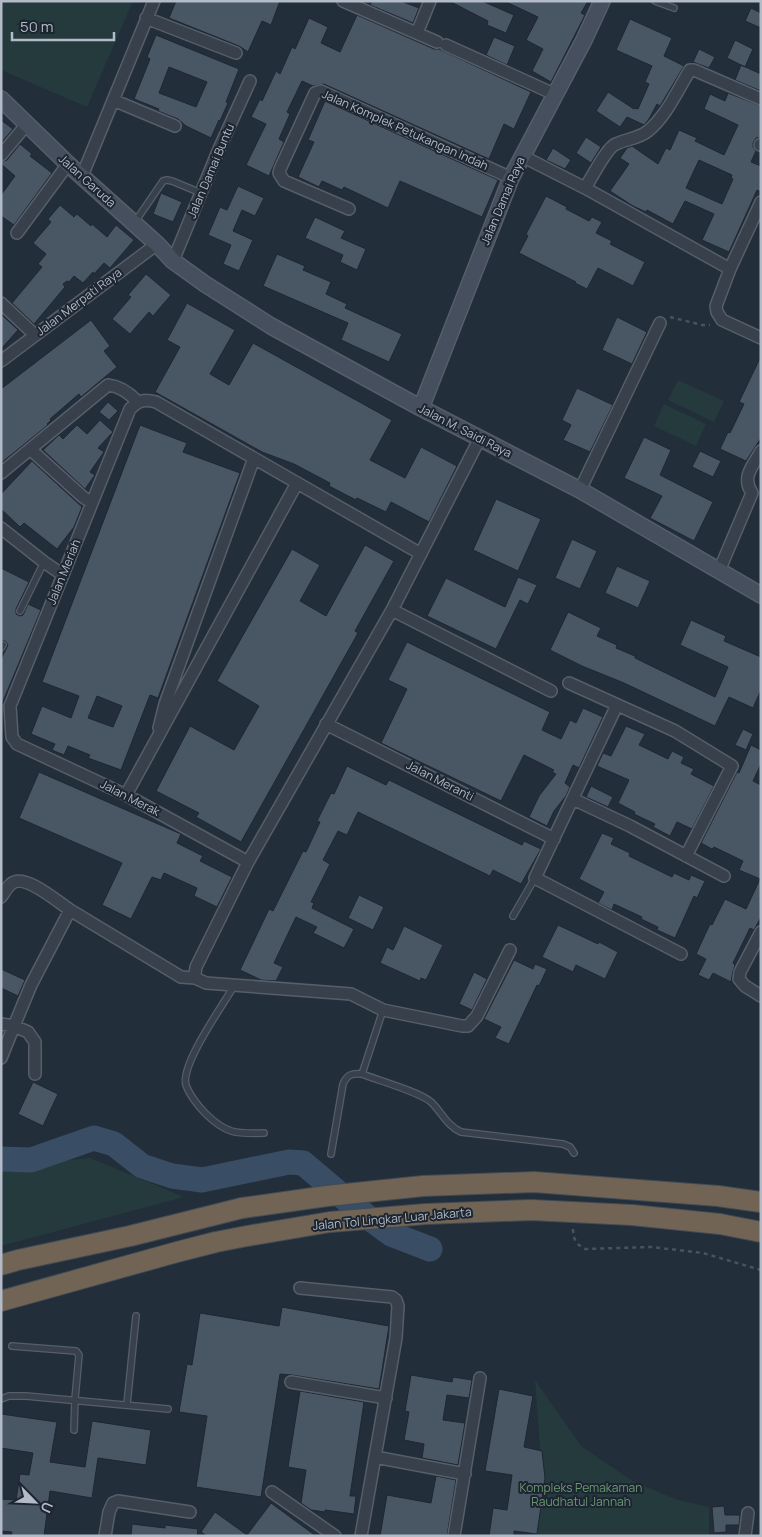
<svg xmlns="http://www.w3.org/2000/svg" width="762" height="1537" font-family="Manrope,sans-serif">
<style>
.green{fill:#253a3c}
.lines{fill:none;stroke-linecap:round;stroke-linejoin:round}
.river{stroke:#394d64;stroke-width:25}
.building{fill:#495664;stroke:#1e2732;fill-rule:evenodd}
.lane-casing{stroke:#555e69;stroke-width:8}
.street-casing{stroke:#555e69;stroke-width:14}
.secondary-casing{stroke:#555e69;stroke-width:18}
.highway-casing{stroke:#424b56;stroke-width:22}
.path{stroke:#435759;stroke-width:2.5;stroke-dasharray:4 4;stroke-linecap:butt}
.lane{stroke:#37404b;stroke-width:5.5}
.street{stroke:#37404b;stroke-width:11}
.secondary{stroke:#454f5e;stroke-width:15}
.highway{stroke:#716454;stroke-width:20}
.highway-bridge-casing{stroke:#424b56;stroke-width:22;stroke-linecap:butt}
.highway-bridge{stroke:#716454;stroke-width:20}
.labels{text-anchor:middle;stroke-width:4;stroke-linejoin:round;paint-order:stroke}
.street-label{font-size:12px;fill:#b2bbc7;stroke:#1c2530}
.park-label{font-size:12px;fill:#6a9772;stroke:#1c2530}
</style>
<rect width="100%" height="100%" fill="#232e3b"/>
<path class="green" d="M1,1H133L87,107L1,70Z
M678,380L724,401L714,422L668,400Z
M664,404L706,424L696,446L654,426Z
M90,1158L184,1197L1,1246V1167Z
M535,1380L581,1446L634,1482L678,1500L709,1507V1536H533L542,1475Z"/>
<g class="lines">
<path class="river" d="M1,1159L31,1160L94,1138L114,1144L142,1166L172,1176L202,1180L289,1162L303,1163L361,1212L391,1234L430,1249"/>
</g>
<path class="building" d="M176,1H280L271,25L262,21L248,52L239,46L169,18Z
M372,1H401L419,8L413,23L370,5Z
M449,1H482L514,15L506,33L487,25L488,21Z
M504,1H588L581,13L585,15L551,82L532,71L543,49L526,40L538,17Z
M751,8L761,13V28L745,21Z
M357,15L434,49H439L531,92L514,129L504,124L489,159L324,84L313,86L302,81L287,112L290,114L279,139L284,142L269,176L246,165L266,124L251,117L260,99L262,101L276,71L280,74L292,47L295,49L309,18L328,27L321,43L340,52Z
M630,19L672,38L664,56L684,66L660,106L657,104L649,119L644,125L627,117L620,127L596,111L608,92L634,109V108L638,109L649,84L645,82L652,66L616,50Z
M156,35L239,69L226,102L228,103L220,121L219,120L211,138L186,126L178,119L158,111L159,109L134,99L150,59L147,57ZM169,67L207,82L196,107L159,93Z
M494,37L515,46L507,65L486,55Z
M735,40L753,49L745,67L727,58Z
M699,49L715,57L709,68L693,62Z
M741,65L761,74V91L735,80Z
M728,93L761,106V137L756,138L753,143V147L756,151L751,162L761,166V192L757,190L729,252L702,240L714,214L685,201L673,224L647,210L646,212L633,206L610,191L629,164L620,158L627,148L632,146L658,164L666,148L670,150L679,130L697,138L695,141L724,155L738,125L704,109L710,94L725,101ZM699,160L732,175L731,178L733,179L722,204L686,188Z
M325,101L498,180L482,217L400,181L388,208L344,187L342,190L322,181L319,187L298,177L314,142L308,140Z
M1,120L13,129L1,143Z
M586,137L601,147L591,163L576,153Z
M20,144L32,154L30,156L52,173L14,225L1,216V195L15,176L1,164V162L7,160Z
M553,148L571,160L565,169L546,160Z
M238,186L264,198L255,216L242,210L233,231L253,240L239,271L223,264L231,245L208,235L220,207L227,210Z
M161,193L182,202L173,222L153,214Z
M546,196L567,207L566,209L589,221L592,217L602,222L596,233L612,241L610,244L645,262L633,286L598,268L587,289L575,283L576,282L519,253L528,236L526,234Z
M60,205L74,217L77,214L91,226L92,224L107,237L116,225L134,240L110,268L104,263L94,274L93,272L83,283L74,276L69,282L67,281L63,284L65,287L34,324L12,303L42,267L38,264L46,254L33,243L51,222L48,219Z
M315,217L345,231L341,238L366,249L357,270L340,262L343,255L305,238Z
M277,254L305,266L303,270L331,282L326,294L347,304L345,308L402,334L389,362L341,340L348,323L263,286Z
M146,274L171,295L153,316L149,312L130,334L112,319L131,297L128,295Z
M187,303L235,330L210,374L229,385L253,343L392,420L370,460L405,478L421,447L457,466L429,522L391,502L386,512L357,498L356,500L329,486L330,483L294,464L262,452L155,392L180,347L167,340Z
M3,316L18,330L1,349V318Z
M617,317L647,332L632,364L602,350Z
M91,320L110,346L104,351L117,367L81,397L79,394L50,419L51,420L47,424L48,425L1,463V389Z
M761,356V438L746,461L720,449L728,432L730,433L744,404L739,402Z
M577,388L613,405L590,452L563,440L571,425L562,420Z
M108,402L118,411L109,420L99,412Z
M100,420L113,432L98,448L104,452L90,472L95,475L85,489L43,450L59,435L63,439L77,425L87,434Z
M140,425L187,443L183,452L240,473L158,698L150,695L121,770L88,758L90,755L68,746L64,755L52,750L55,744L31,734L42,706L71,718L79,696L42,682ZM97,696L122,706L113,727L88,718Z
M644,437L671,450L660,475L713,502L694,541L650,518L662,496L624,478Z
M700,451L721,461L713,477L692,467Z
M32,461L82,507L74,527L57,549L24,523L20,527L1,509V494Z
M496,499L541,519L518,571L473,550Z
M572,539L597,551L580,589L555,578Z
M365,545L394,561L355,631L358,633L241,842L196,817L199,813L156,791L190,726L234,750L259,706L217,681L292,549L320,565L300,601L326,616Z
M617,566L650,581L638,608L605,593Z
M1,568L29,582L16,609V614L20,616L23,615L28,604L41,610L1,706V659L8,645L5,641H1Z
M518,577L537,585L528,604L520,600L496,649L427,616L446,578L505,607Z
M568,612L601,628L597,636L617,645L616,648L635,656V658L715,697L728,667L680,645L691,620L726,636L724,641L761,657V690L753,708L729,697L715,726L624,683L582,666L550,650Z
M407,642L550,712L542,730L561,739L570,720L576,723L583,708L603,717L579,768L573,765L565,783L570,787L566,796L554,811L547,826L529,817L539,796L556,774L552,772L554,770L524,755L501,801L381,743L407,689L388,680Z
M626,726L645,734L639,745L668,759L672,751L684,757L681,763L694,769L691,774L714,786L692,829L677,822L670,836L653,827L655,824L634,814L635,812L618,803L629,780L597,766L603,753L611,756Z
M743,729L753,734L746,750L735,745Z
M751,745L761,750V764L753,781L761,785V917L754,930L750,928L733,963L735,965L733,971L731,982L713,973L709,980L698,975L706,959L696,954L710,924L712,925L725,899L746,909L760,879L739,870L743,861L714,847L712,849L701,843L737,772L739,773Z
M347,766L386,785L389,780L522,845L524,841L541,849L521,884L493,870L490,876L358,812L347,835L338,831L323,860L330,864L311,902L314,903L312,908L354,929L344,948L313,933L317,927L296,917L274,963L283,967L276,981L261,980L240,970L269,909L273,911L303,851L306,852L320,822L317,821L331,793L334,794Z
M39,772L181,834L177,843L203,856L200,861L232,877L217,907L194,896L197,888L164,873L161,880L152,877L131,919L102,905L122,863L19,818Z
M591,786L613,797L608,807L586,797Z
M602,833L614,838L611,844L630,853L629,856L672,877L674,873L689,880L691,875L705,881L697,898L694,896L675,938L657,930L658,927L641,919L642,917L614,904L612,910L598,903L604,892L579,879Z
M359,895L384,907L373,930L348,918Z
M558,925L598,944L599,942L618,952L605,979L576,965L573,972L542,957Z
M404,926L443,945L426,980L421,978L420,981L380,963L387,947L393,950Z
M514,960L533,969L535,964L547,969L539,986L537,985L509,1044L495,1038L501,1027L484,1019Z
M1,969L25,980L18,996L1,988Z
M474,972L487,979L472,1010L459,1004Z
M33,1082L58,1094L43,1126L18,1114Z
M282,1307L389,1326L379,1389L292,1375L280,1374L261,1497L196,1487L207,1416L179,1412L187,1364L192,1365L200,1313L279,1326Z
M411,1375L452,1382L453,1377L472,1380L469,1398L447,1395L443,1420L465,1423L458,1465L422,1458L424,1444L404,1440L409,1412L405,1411Z
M499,1389L533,1396L524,1447L542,1451L545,1478L537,1534L514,1531V1536H489L493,1508L507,1510L512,1475L485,1471Z
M300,1391L364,1402L350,1496H356L354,1514L325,1510V1512L311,1510L301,1503L306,1470L288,1467Z
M1,1414L57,1422L50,1462L85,1467L92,1421L151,1430L146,1465L98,1458L92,1498L50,1491L44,1536H11L12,1532L1,1531V1499L16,1500L20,1474L29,1475L33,1453L1,1448Z
M436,1476L456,1480L447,1536H380L387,1495L431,1503Z
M271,1503L316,1536H207L201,1532L215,1512L247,1535Z
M724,1506L725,1515H740L739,1525H726V1532L714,1533L712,1507Z
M132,1524L165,1528V1525L198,1529L197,1536H131Z"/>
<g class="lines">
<g class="lane-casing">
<path id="lane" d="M655,1L674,8
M135,222L163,181L167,180L172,181L201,193
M20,611L44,562
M1,648L3,645
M513,916L535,878
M234,986C223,1005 180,1065 186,1085C189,1094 198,1106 205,1113C226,1134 236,1134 264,1133
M383,1010L362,1074C377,1080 420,1092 431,1102C441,1111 447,1126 461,1132L563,1144L570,1147L574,1153
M331,1154L343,1084C347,1075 351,1073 362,1074
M12,1346L76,1351L79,1355L75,1399L74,1430
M1,1399L9,1396H26L168,1409
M127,1404L136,1316"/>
</g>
<g class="street-casing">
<path id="street" d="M343,1L437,42
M146,18L236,53
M417,33L430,1
M446,45L554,94
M113,100L175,126
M760,145L761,144
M1,155L27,124
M522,156L585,188L730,269
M82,176L154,1
M585,188C591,179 607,147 616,144C626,139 638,139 648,131C667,115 677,91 690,70H694L761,99
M761,202L730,269L716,306L717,312L722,320L761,338
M349,209L284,181L279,173L280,169L315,93L321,91L511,178
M17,233L68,164
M173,261L219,149L250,81
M1,303L35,335
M1,361L157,244
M30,449L83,497L92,503
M1,473L108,385C120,386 129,393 137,401
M580,490L660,323
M1,528L44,562L63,575
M719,571L752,493C741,477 753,466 761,451
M392,610L551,691
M569,683L675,731L732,766L686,856
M617,705L535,878L681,954
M326,724L554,839
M159,728L165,704L254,458
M126,795L297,483
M573,799L630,826L724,876
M248,862L126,795L17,744L12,737L10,706L130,409C139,400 144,399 156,402L421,554
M1,897C4,893 7,887 11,884C24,872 58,902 70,910
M761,932L740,972L739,979L745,986L761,996
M195,978V974L196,967L248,862L392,610L480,438
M1,1024L14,1026L1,1058
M35,1074V1042L28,1032L14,1026L31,985L70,910L181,977L195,978L206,983L351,994L383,1010L462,1026H468L477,1016L510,950
M300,1288L392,1297L396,1300L398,1306L396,1338L361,1536
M291,1382L386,1398
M375,1457L465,1474
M272,1492L335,1536
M105,1536L109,1512L113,1503L118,1501L190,1512
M454,1536L480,1378
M745,1536L748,1513"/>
</g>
<g class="secondary-casing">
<path id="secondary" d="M1,99L68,164L157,244L173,261L205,284L271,326L421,408L580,490L761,595
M421,408L511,178L584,40L602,1"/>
</g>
<g class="highway-casing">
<path id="highway" d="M1,1265L18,1260L130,1236L242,1208
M1,1301L177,1252L216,1242L247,1236"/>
</g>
<path class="path" d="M670,317L702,325H710
M573,1229C573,1239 576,1244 585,1249L652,1247L703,1253L761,1270"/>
<use href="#lane" class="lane"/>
<use href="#street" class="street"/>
<use href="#secondary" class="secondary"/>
<use href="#highway" class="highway"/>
<g class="highway-bridge-casing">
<path id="highway-bridge" d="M242,1208L327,1196L423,1186L534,1182L718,1196L761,1202
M247,1236L330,1222L426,1214L531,1210L632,1215L720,1224L761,1232"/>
</g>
<use href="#highway-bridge" class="highway-bridge"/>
</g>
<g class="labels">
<g class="street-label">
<text transform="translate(405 130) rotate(24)" y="4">Jalan Komplek Petukangan Indah</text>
<text transform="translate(211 171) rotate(-67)" y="4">Jalan Damai Buntu</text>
<text transform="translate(87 181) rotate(42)" y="4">Jalan Garuda</text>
<text transform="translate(503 201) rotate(-67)" y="4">Jalan Damai Raya</text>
<text transform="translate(79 302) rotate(-37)" y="4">Jalan Merpati Raya</text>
<text transform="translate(465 431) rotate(27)" y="4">Jalan M. Saidi Raya</text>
<text transform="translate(64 572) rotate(-68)" y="4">Jalan Meriah</text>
<text transform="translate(440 781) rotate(27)" y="4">Jalan Meranti</text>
<text transform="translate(130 798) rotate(27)" y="4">Jalan Merak</text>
<text transform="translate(392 1219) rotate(-5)" y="4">Jalan Tol Lingkar Luar Jakarta</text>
</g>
<g class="park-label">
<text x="581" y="1492">Kompleks Pemakaman<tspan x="581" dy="14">Raudhatul Jannah</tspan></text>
</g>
</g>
<rect width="762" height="1537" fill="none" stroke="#b2bbc7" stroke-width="5"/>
<g transform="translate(35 1502) rotate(114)" stroke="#1c2530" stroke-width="4" paint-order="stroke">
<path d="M0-4L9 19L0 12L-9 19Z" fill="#b2bbc7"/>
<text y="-8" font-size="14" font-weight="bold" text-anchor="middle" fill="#b2bbc7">U</text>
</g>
<path d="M12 32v8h102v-8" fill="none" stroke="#b2bbc7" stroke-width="2.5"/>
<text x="20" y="32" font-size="15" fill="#b2bbc7" stroke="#1c2530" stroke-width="4" paint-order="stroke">50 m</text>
</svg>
